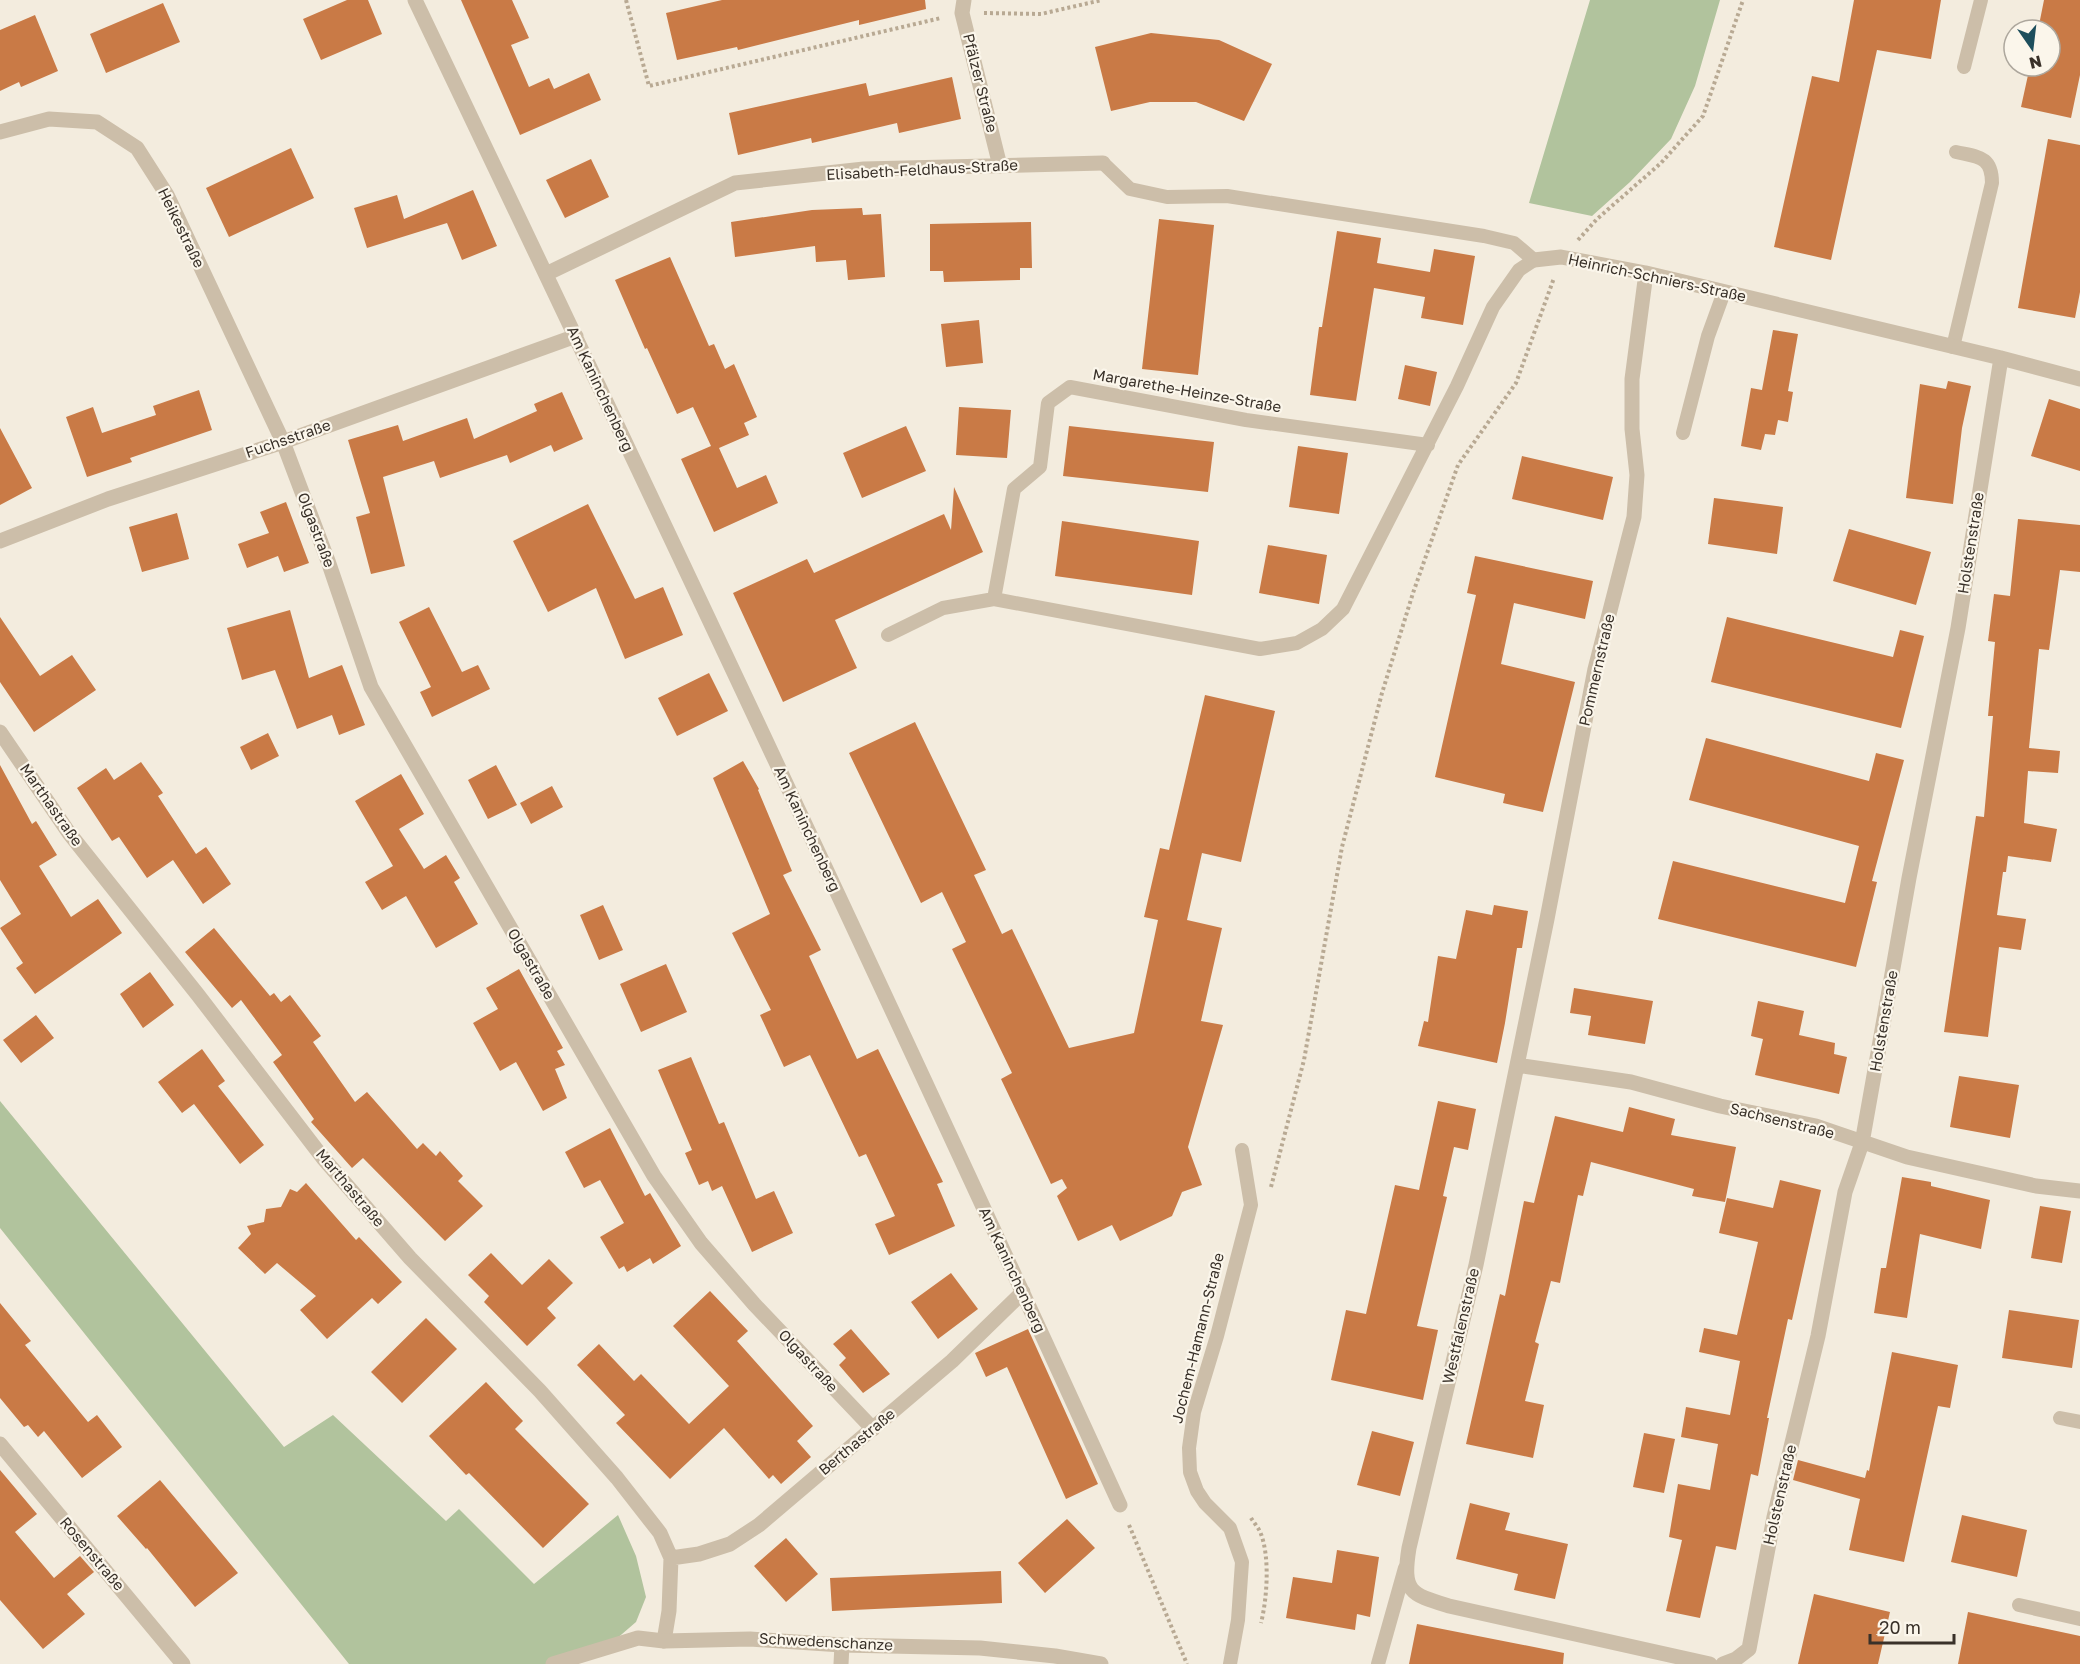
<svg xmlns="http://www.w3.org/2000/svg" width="2080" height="1664" font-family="'Golos Text',sans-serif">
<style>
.green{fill:#b1c39d}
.building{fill:#c97a46}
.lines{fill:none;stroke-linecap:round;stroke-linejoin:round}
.path{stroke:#b8a993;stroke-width:4;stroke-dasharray:3 3;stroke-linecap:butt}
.service{stroke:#ccbea9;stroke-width:14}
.minor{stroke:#ccbea9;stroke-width:15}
.tertiary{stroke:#ccbea9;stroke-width:15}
.labels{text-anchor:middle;stroke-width:4.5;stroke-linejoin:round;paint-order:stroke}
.street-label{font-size:15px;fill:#393129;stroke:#fbf6eb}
</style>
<rect width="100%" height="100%" fill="#f3ecde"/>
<path class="green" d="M1590,0H1720L1695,86L1671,139L1630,182L1592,216L1529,203Z
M0,1101L284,1447L333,1415L446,1521L459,1509L534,1584L618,1515L636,1556L646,1597L636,1622L607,1647L546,1664H349L0,1228Z"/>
<path class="building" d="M347,0H368L382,34L321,60L303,19Z
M461,0H512L529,38L511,45L529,87L549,78L554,89L589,73L601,100L520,135Z
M722,0H925L926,9L859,25V20L738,50L737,47L677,60L666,13Z
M1854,0H1941L1931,59L1877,50L1831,260L1774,247L1812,76L1839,82Z
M2044,0H2080V75L2071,118L2021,107L2030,66H2050V30H2038Z
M163,3L180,42L106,73L90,34Z
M35,15L58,71L21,87L19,82L0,91V30Z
M1151,33L1219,40L1272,64L1244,121L1196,102H1150L1111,111L1095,47Z
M952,77L961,119L899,133L897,123L812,143L811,138L738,155L729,113L866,83L869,96Z
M2048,139L2080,145V292L2075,318L2018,308Z
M291,148L314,198L229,237L206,188Z
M591,159L609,197L565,218L546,180Z
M473,190L497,246L462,260L447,223L367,248L354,208L397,195L404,219Z
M862,208L863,215L881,214L885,277L848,280L846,260L816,262L815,246L735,257L731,222L812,210Z
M1159,219L1214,225L1198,375L1142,369Z
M1031,222L1032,268H1020V280L944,282L943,271H930V224Z
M1337,231L1381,238L1377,263L1430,272L1434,249L1475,256L1463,325L1421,318L1425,297L1374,288L1356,401L1310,395L1319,327H1322Z
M670,257L709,346L714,344L725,369L734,364L757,417L744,423L749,435L719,448L737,488L766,475L778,503L714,532L681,459L711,446L693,407L677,414L647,348L645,349L615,280Z
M979,320L983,363L946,367L941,324Z
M1773,330L1798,334L1788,391L1793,392L1788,422L1778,420L1775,435L1765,434L1761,450L1741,446L1751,388L1762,390Z
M1405,365L1437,372L1430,406L1398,399Z
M1948,381L1971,386L1962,428L1953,504L1906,498L1920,384L1946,389Z
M199,390L212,430L130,458L132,462L87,477L66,417L93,407L102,433L156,415L153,406Z
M562,392L583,439L554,452L551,445L510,463L507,455L440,478L434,461L383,477L405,566L371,574L356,517L370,513L348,440L398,425L403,441L467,418L474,439L537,411L534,404Z
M2049,399L2080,409V471L2031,456Z
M959,407L1011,410L1007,458L956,455Z
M906,426L926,471L862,498L843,453Z
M1069,426L1214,442L1208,492L1063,476Z
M0,428L32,488L0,505Z
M1298,446L1348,453L1339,514L1289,507Z
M1522,456L1613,477L1603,520L1512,499Z
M954,487L983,552L835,620L857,668L783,702L733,593L807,559L814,573L944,514L951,530Z
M1714,498L1783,507L1777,554L1708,544Z
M286,502L309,563L284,572L278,556L247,568L238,544L269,533L260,512Z
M588,504L635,599L663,587L683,635L625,659L596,588L548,612L513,541Z
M177,513L189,559L142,572L129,527Z
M2018,519L2080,525V572L2060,570L2049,650L2039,649L2029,748L2060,751L2058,773L2028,771L2024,823L2057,829L2051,862L2008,856L2006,872H2003L1997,915L2026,919L2021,950L1999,947L1988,1037L1944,1032L1976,816L1984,817L1993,716H1988L1995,642L1988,641L1994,594L2010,596Z
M1062,521L1199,541L1192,595L1055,576Z
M1849,529L1931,552L1916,605L1833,581Z
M1268,545L1327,555L1319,604L1259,593Z
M1475,556L1593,581L1585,619L1514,603L1501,664L1575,682L1543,812L1503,803L1505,794L1435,777L1476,595L1467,593Z
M429,607L462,672L478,665L490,689L432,717L420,692L431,687L399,622Z
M290,610L309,678L342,665L365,725L339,735L332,715L297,729L275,670L242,680L227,628Z
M0,617L40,676L72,655L96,690L34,732L0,682Z
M1727,617L1893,657L1900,630L1924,636L1901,728L1711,682Z
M709,673L728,711L677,736L658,698Z
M1205,695L1275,711L1241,862L1202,853L1187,920L1222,928L1201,1021L1223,1025L1188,1147L1202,1185L1182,1192L1172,1216L1120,1241L1112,1225L1078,1241L1057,1196L1067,1188L1062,1179L1051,1184L1001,1079L1012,1073L952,949L966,942L942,892L921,903L849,753L915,722L986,870L974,875L1002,934L1012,929L1069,1048L1134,1033L1158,920L1144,917L1160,848L1169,850Z
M268,733L279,756L251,770L240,747Z
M1706,738L1869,781L1876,753L1904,760L1872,881L1877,882L1856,967L1658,919L1673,861L1845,903L1859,846L1689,800Z
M743,761L759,789L758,790L792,871L783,875L821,950L809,956L857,1059L878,1049L943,1182L937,1184L955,1226L889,1255L875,1224L895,1216L866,1154L859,1157L810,1055L784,1067L760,1015L771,1010L732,933L770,914L713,778Z
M141,762L163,793L158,796L196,854L206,847L231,884L203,904L173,860L147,878L119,837L112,841L77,788L106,768L114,780Z
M0,765L32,824L36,821L57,855L39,866L71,917L98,899L122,933L35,994L16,968L23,963L0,928L21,914L0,880Z
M496,765L517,805L488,819L468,780Z
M401,774L424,814L399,829L424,869L446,855L460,878L454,882L478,924L436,948L406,896L382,910L365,882L393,866L355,801Z
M552,786L563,807L531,824L520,803Z
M603,905L623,950L599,960L580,915Z
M1494,905L1528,911L1522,948H1517L1505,1023L1497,1063L1418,1046L1424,1021L1428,1022L1438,956L1456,959L1466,910L1492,915Z
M214,928L270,996L274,993L281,1002L290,995L321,1036L313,1042L355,1102L367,1092L417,1149L423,1143L436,1156L440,1151L463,1176L458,1181L483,1206L445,1241L363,1158L352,1168L311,1122L314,1119L273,1062L282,1055L241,1000L232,1008L185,952Z
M666,964L687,1012L641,1032L620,984Z
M519,969L563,1048L557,1051L565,1065L555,1069L567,1098L543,1111L516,1062L500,1071L473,1023L498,1009L486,988Z
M150,972L174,1005L143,1028L120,994Z
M1574,988L1653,1001L1645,1044L1588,1035L1591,1016L1570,1013Z
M1758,1001L1804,1011L1799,1035L1835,1043L1834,1054L1847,1057L1839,1094L1755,1075L1763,1039L1751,1036Z
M36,1015L54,1038L21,1063L3,1040Z
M202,1049L225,1081L218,1086L264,1145L240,1164L194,1104L182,1113L158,1082Z
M691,1057L719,1124L724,1122L756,1199L774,1191L793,1233L752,1252L722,1186L712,1191L708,1181L699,1185L685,1153L692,1150L658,1070Z
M1959,1076L2019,1085L2010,1138L1950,1127Z
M1438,1101L1476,1109L1468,1150L1454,1147L1443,1196L1447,1197L1417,1326L1438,1330L1423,1400L1331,1380L1346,1310L1366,1314L1395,1185L1419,1190Z
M1629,1107L1675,1119L1671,1135L1736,1147L1725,1202L1692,1196L1694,1189L1591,1162L1583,1196L1578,1195L1560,1283L1551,1281L1535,1342L1539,1344L1525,1401L1544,1405L1533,1458L1466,1444L1500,1294L1505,1296L1524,1201L1534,1203L1555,1116L1623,1132Z
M610,1128L645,1196L650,1193L681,1246L653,1264L650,1258L627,1272L624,1266L619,1269L600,1237L624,1223L600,1180L584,1188L565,1152Z
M1902,1177L1931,1182V1186L1990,1200L1981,1249L1920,1234L1907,1318L1874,1313L1881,1268H1886Z
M1780,1180L1821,1190L1792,1320L1788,1319L1767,1418H1769L1758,1476L1751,1474L1736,1550L1716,1546L1700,1618L1666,1611L1682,1540L1669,1537L1678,1484L1710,1490L1718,1444L1681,1437L1686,1407L1730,1415L1740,1361L1699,1352L1704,1328L1737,1335L1758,1242L1719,1233L1727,1198L1773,1208Z
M306,1183L356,1240L359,1237L402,1282L378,1304L372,1298L327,1339L300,1310L316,1296L277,1263L265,1274L238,1248L251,1234L247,1226L264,1222L266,1209L281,1207L290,1189L297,1192Z
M2040,1206L2071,1211L2062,1263L2031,1258Z
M491,1253L522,1285L549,1259L573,1283L547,1308L556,1318L527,1346L484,1302L489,1296L468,1275Z
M951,1273L978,1309L938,1339L911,1302Z
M710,1291L748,1331L737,1341L813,1426L797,1441L811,1457L781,1484L773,1475L769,1479L724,1428L670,1479L616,1423L625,1415L577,1365L599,1344L634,1381L641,1374L689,1424L729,1386L673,1326Z
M0,1303L31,1341L25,1345L88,1422L97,1415L122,1447L82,1478L44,1431L38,1437L28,1425L24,1427L0,1398Z
M2009,1310L2079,1320L2072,1368L2002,1358Z
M426,1318L457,1349L402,1403L371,1372Z
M851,1329L890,1374L863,1393L839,1365L846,1358L833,1344Z
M1028,1329L1098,1484L1066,1499L1007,1367L986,1377L975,1353Z
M1892,1352L1958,1365L1950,1408L1938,1406L1904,1562L1849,1550L1860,1499L1793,1480L1798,1460L1865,1478L1867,1470L1869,1471Z
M486,1382L523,1421L515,1429L589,1504L543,1548L469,1473L466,1475L429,1436Z
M1372,1431L1414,1442L1400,1496L1357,1485Z
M1644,1433L1675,1439L1664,1493L1633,1487Z
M0,1470L37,1514L15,1532L54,1578L80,1556L94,1572L67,1594L85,1614L43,1649L0,1600Z
M160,1480L238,1573L195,1607L147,1548L146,1549L117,1516Z
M1470,1503L1510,1513L1505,1530L1568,1544L1555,1599L1514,1590L1518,1574L1456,1559Z
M1962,1515L2027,1530L2017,1577L1951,1562Z
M1067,1519L1095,1548L1045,1593L1018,1563Z
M786,1538L818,1574L786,1602L754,1566Z
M1337,1550L1379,1557L1370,1617L1357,1614L1355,1630L1286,1618L1293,1577L1332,1583Z
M1001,1571L1002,1603L832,1611L830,1578Z
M1814,1594L1890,1612L1878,1664H1798Z
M1968,1612L2080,1636V1664H1958Z
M1417,1624L1564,1653L1563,1664H1409Z"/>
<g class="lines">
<path class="path" d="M626,0L649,86L941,18
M984,13L1041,14L1102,0
M1578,240L1597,219L1661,163L1703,116L1743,0
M1271,1187L1304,1060L1342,847L1382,693L1413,593L1458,465L1516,383L1554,278
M1251,1518C1254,1523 1259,1528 1261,1534C1270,1558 1267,1599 1261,1623
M1129,1525L1187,1664"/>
<path class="service" d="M1964,67L1981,0
M1953,347L1992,183C1992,156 1978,157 1956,152
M1683,433L1708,336L1724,292
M994,599L1014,489L1040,467L1048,403L1070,387L1246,420L1428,445
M888,635L943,608L994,599L1260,649L1297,643L1322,629L1343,609L1457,386L1493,307L1519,270L1534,260L1514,243L1484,236L1227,196L1167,197L1130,189L1103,163
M2060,1418L2080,1422
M2019,1605L2080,1619
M1230,1664L1238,1620L1242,1562L1230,1528L1205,1503L1197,1491L1190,1472L1189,1448L1194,1412L1217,1336L1251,1205L1242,1150
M1378,1664L1405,1568"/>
<path class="minor" d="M415,0C654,500 890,1001 1120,1505
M964,0L962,13L1000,166
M0,132L49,119L97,122L137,148L167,195L283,442L328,561L371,687L654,1176L701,1243L754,1304L873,1429
M1534,260L1561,257L1646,273L2001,358L2080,379
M1646,273L1632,379V429L1637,475L1634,517L1595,669L1547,919L1476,1265L1409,1548C1402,1592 1410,1594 1449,1606L1710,1664
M546,274L735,183L864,169L1103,163
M0,541L108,499L283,442L576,336
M0,732L69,833L198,995L323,1158L410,1258L540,1391L617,1478L660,1533L671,1558L669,1611L664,1641
M1517,1065L1631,1082L1720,1106L1816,1126L1907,1157L2036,1186L2080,1191
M0,1444L183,1664
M671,1558L699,1554L730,1544L759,1525L952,1361L1023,1292
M841,1664L842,1645
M1723,1664L1736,1659L1749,1649L1774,1517L1818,1336L1845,1192L1862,1143L1909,878L1958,628L2001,358"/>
<path class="tertiary" d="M553,1664L638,1638L664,1641L750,1639L842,1645L980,1648L1055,1656L1101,1664"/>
</g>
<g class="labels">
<g class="street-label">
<text transform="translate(980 83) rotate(76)" y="5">Pfälzer Straße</text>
<text transform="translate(922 170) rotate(-3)" y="5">Elisabeth-Feldhaus-Straße</text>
<text transform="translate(181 228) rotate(64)" y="5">Heikestraße</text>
<text transform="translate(1657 278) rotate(12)" y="5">Heinrich-Schniers-Straße</text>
<text transform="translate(600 389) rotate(65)" y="5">Am Kaninchenberg</text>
<text transform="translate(1187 391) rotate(10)" y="5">Margarethe-Heinze-Straße</text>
<text transform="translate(288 439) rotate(-19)" y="5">Fuchsstraße</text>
<text transform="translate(316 530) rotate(69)" y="5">Olgastraße</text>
<text transform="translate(1971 543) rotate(-81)" y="5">Holstenstraße</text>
<text transform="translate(1597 670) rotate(-77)" y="5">Pommernstraße</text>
<text transform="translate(51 805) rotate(55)" y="5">Marthastraße</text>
<text transform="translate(807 829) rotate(65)" y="5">Am Kaninchenberg</text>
<text transform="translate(531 964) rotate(60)" y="5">Olgastraße</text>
<text transform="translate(1884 1021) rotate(-80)" y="5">Holstenstraße</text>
<text transform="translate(1782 1121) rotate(14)" y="5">Sachsenstraße</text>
<text transform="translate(350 1188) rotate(50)" y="5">Marthastraße</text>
<text transform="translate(1012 1270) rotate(65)" y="5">Am Kaninchenberg</text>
<text transform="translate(1461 1326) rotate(-77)" y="5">Westfalenstraße</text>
<text transform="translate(1198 1338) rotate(-76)" y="5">Jochem-Hamann-Straße</text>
<text transform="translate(808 1361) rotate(47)" y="5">Olgastraße</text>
<text transform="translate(857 1442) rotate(-40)" y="5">Berthastraße</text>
<text transform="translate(1780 1495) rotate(-77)" y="5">Holstenstraße</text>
<text transform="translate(92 1554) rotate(50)" y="5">Rosenstraße</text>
<text transform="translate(826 1642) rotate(3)" y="5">Schwedenschanze</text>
</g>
</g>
<g transform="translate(2032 48) rotate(166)"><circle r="28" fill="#fbf6eb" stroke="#ada79d" stroke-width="1.5"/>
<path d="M0-4.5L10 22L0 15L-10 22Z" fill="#1d4e5c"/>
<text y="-9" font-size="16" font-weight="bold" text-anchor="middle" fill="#393129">N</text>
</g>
<path d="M1870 1634v9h84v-9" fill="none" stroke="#393129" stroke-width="3"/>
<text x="1879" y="1634" font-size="18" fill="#393129" stroke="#fbf6eb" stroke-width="4.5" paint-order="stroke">20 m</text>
</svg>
